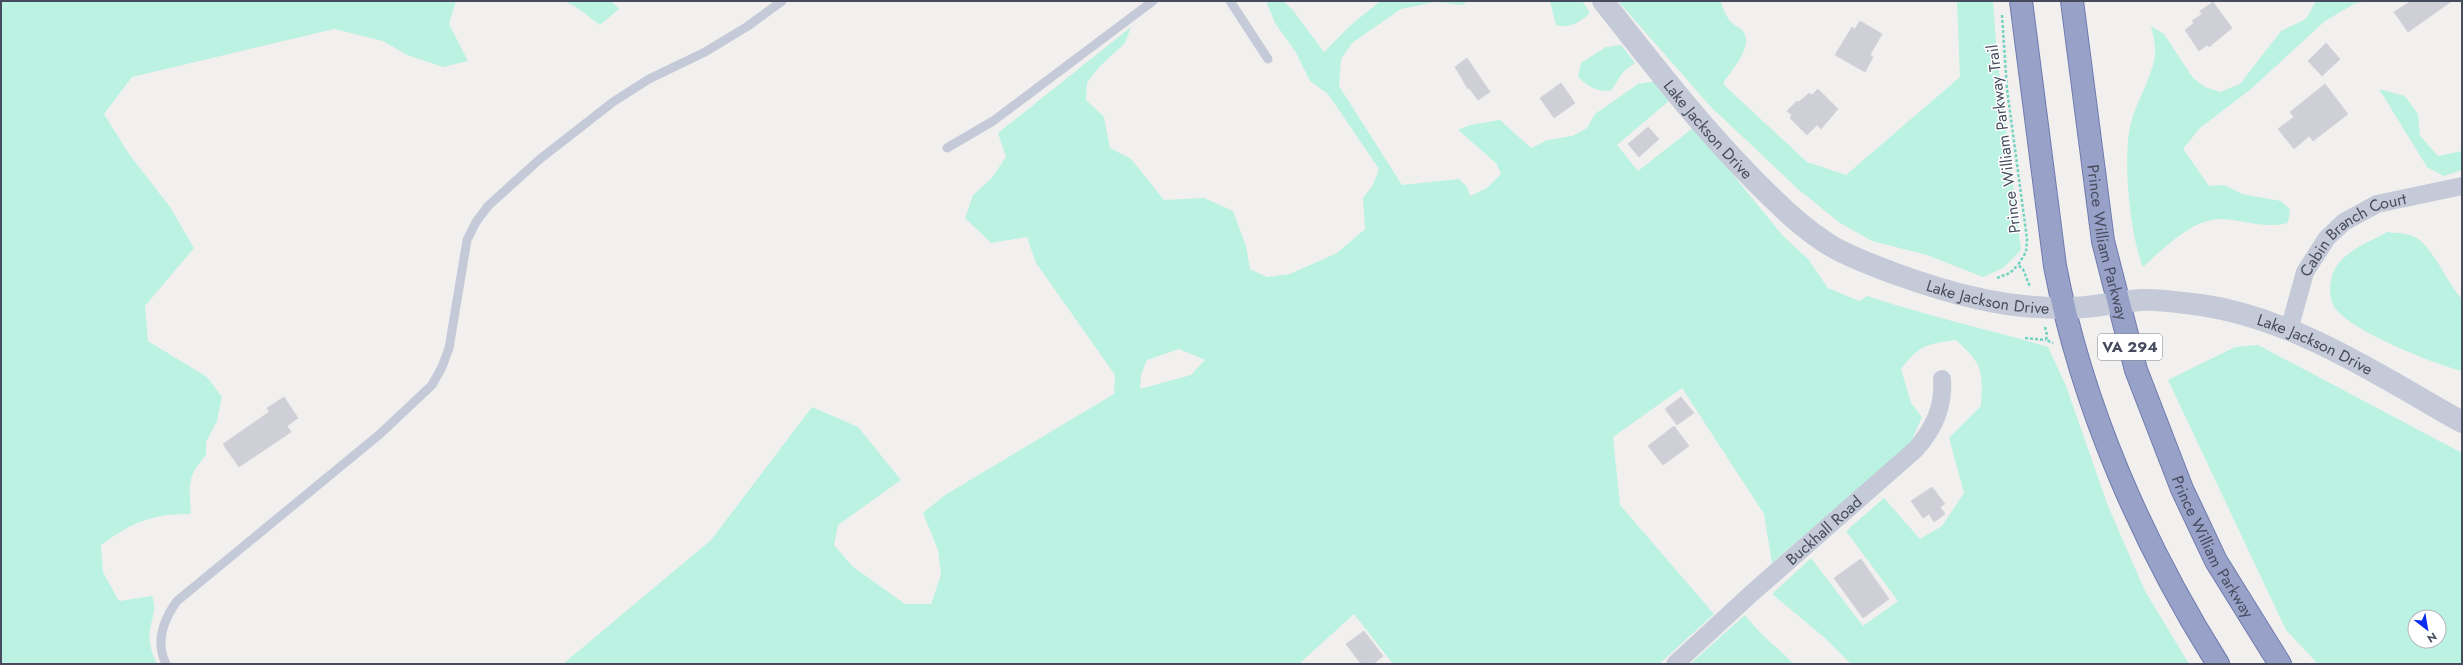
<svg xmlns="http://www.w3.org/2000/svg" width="2463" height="665" font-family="Jost,sans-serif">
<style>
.green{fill:#bbf2e1;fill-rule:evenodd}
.building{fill:#cfd0d7;stroke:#d3d3db}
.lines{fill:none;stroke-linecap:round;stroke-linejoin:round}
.trunk-casing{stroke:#6f7aae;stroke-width:24}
.path{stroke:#71d3c0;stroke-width:2.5;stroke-dasharray:3 2;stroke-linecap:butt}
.service{stroke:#c5cad8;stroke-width:9}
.minor{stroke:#c5cad8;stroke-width:18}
.tertiary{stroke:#c5cad8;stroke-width:22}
.trunk{stroke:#98a2c9;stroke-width:22}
.labels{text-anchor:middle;stroke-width:3;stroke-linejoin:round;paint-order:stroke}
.shield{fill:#fff;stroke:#7e828e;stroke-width:1}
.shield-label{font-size:15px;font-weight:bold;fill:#464c5e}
.street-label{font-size:16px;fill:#464c5e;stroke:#fff}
</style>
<rect width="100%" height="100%" fill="#f2f0ef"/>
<path class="green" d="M1,1H456L449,24L468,61L443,67L407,55L383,41L334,29L132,77L104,114L129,154L170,207L194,248L145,306L148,341L207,377L222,397L217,421L206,442V455C187,477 189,485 191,514C151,514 133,522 101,545L103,572L119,601L152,596C157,609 152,617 150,630C148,642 152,653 157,664H1Z
M564,1H611L619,9L600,25L576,7Z
M1266,1H1283L1292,9L1324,52L1351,25L1380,1H1467L1463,5L1435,2L1401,9L1352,43L1341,59L1339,86L1402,185L1459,179L1467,187L1470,196L1487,188L1501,174L1496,163L1458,130L1470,125L1500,120L1531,148L1548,140L1572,136L1587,128L1595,114L1638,84L1656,81L1670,100L1617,145L1638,171L1694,127L1783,236L1808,259L1828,288L1859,301L1867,296C1927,316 1988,329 2048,347L2066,386L2108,506L2145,591L2189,664H1851L1825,638L1772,594L1811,558L1863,626L1898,601L1846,531L1884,498L1920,539L1942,526L1964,493L1949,438L1981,406C1983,370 1983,365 1956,340C1926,344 1920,345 1901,369L1911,403L1922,417L1910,444L1772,563L1764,514L1682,388L1613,437L1620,505L1714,614L1659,664H1393L1354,614L1299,664H563L711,540L812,407L858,427L901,480L838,525L834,545L852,566L905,604H931L941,575L938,550L923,513L945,495L1114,394L1115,375L1036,263L1027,237L991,243L965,218L973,195L991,179L1006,157L998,133L1131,27L1125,43L1099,67L1087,83L1086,100L1104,117L1110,148L1131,159L1164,200L1204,198L1233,211L1246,246L1250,269L1267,277L1290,274L1337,253L1365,229L1363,198L1373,185L1379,169L1328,94L1310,81L1295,51L1275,23ZM1179,349L1205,360L1191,375L1140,389L1141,375L1147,360Z
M1582,1L1590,13C1580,22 1570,29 1556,25L1550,2Z
M1618,1H1721C1723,9 1726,17 1732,23C1735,26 1739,27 1742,30C1756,46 1730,71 1723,84L1807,162L1846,175L1960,77L1957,1H1993L1997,55L2021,250L2003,268L1983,277L1927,255L1872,241L1840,223L1798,189L1710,106Z
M2316,1H2372L2356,3L2325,21L2251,89L2200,128L2183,149L2209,186L2224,185L2242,194L2281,201L2290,209L2288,223C2265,229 2244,220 2221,219C2193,218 2162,250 2143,267C2130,235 2122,156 2131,123C2137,99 2153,77 2155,54C2156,45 2153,35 2151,26L2164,34L2193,78L2205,87L2220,92L2240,84L2281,31L2306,19Z
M1621,45L1635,63L1623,72L1611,91C1595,91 1589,87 1578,77L1581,63L1606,47Z
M2379,89L2405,96L2418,114L2420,136L2438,156L2462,151V170L2444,176L2427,167Z
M2387,232C2395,233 2408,233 2415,237C2434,248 2446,282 2462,299V371C2434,364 2351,331 2335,308C2328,298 2329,281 2334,271C2342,252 2371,241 2387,232Z
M2258,345L2462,453V664H2318L2286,630L2168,380L2235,347ZM2415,617H2439V641H2415Z
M1745,615C1759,634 1777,647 1794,664H1690Z"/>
<path class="building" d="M2411,1H2452L2408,32L2394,12Z
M2213,2L2232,28L2209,47L2207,45L2199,51L2185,30L2194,23L2192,21L2202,14L2200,11Z
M1860,21L1882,34L1870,55L1873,57L1865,72L1835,55L1852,27L1855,29Z
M2326,43L2340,59L2322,76L2308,61Z
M1467,58L1490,92L1478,100L1469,88L1468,89L1455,67Z
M1561,83L1575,103L1554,118L1540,98Z
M2325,84L2348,114L2313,141L2309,136L2294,149L2278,129L2294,117L2290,112Z
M1818,89L1838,109L1821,129L1817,125L1807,135L1790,118L1792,115L1787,111L1797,101L1799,102L1809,93L1812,95Z
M1648,127L1659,139L1639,157L1628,144Z
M284,397L298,418L287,426L291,432L239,467L223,444L269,412L267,408Z
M1681,397L1694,413L1677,425L1665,409Z
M1674,426L1689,446L1663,465L1648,446Z
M1932,487L1945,504L1940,507L1945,514L1934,522L1929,514L1923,518L1911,501Z
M1861,559L1889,599L1863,618L1834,578Z
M1364,631L1383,656L1373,664H1361L1346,644Z"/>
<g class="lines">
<g class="trunk-casing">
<g id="trunk">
<path d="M2021,1L2055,266C2082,406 2142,543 2218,664"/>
<path id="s4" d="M2072,1L2103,241L2136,370L2182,489L2216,561L2280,664"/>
</g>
</g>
<path class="path" d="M2002,15L2007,89L2027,239L2026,252L2018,265L2023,269L2030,287
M1997,278L2010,273L2018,265
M2045,327L2047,335L2046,340L2053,343
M2025,338L2046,340"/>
<path class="service" d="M1230,1L1268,59
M947,148L993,121L1153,1
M166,664C155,642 164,619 177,601L380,434L432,385L442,367L449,348L467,240L476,222L488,206L540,159L613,102L649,79L705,52L748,26L782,1"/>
<g class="minor">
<path id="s1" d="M2289,330L2305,272L2327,238L2344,222L2377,204L2462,186"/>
<path id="s2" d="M1675,664L1752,593L1916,449C1934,428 1944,407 1942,379"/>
</g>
<path class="tertiary" id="s3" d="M1603,1C1652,63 1700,126 1756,182C1780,206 1804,230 1833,247C1852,258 1873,265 1893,273C1948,293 2002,308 2060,308C2087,309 2114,302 2141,300C2160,299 2182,303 2201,305C2296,319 2380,376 2462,422"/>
<use href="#trunk" class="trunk"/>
</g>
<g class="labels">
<rect class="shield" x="2098" y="334" width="64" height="26" rx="3"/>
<g class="shield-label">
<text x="2130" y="352">VA 294</text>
</g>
<g class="street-label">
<text dy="6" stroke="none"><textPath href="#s3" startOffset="166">Lake Jackson Drive</textPath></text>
<text transform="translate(2003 139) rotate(-97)" y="6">Prince William Parkway Trail</text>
<text dy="6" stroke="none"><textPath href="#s1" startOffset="124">Cabin Branch Court</textPath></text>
<text dy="6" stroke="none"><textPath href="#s4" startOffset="244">Prince William Parkway</textPath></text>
<text dy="6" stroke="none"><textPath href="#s3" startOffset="502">Lake Jackson Drive</textPath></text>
<text dy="6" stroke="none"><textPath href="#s3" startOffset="838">Lake Jackson Drive</textPath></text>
<text dy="6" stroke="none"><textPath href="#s2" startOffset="200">Buckhall Road</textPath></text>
<text dy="6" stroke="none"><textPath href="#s4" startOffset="568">Prince William Parkway</textPath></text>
</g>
</g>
<rect width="2463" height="665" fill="none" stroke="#464c5e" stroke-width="4"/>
<g transform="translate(2427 629) rotate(149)"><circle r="19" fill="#ffffff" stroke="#b5b7bf"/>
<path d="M0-3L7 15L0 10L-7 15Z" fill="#0c2cef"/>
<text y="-6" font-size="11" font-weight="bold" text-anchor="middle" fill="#464c5e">N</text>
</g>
</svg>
